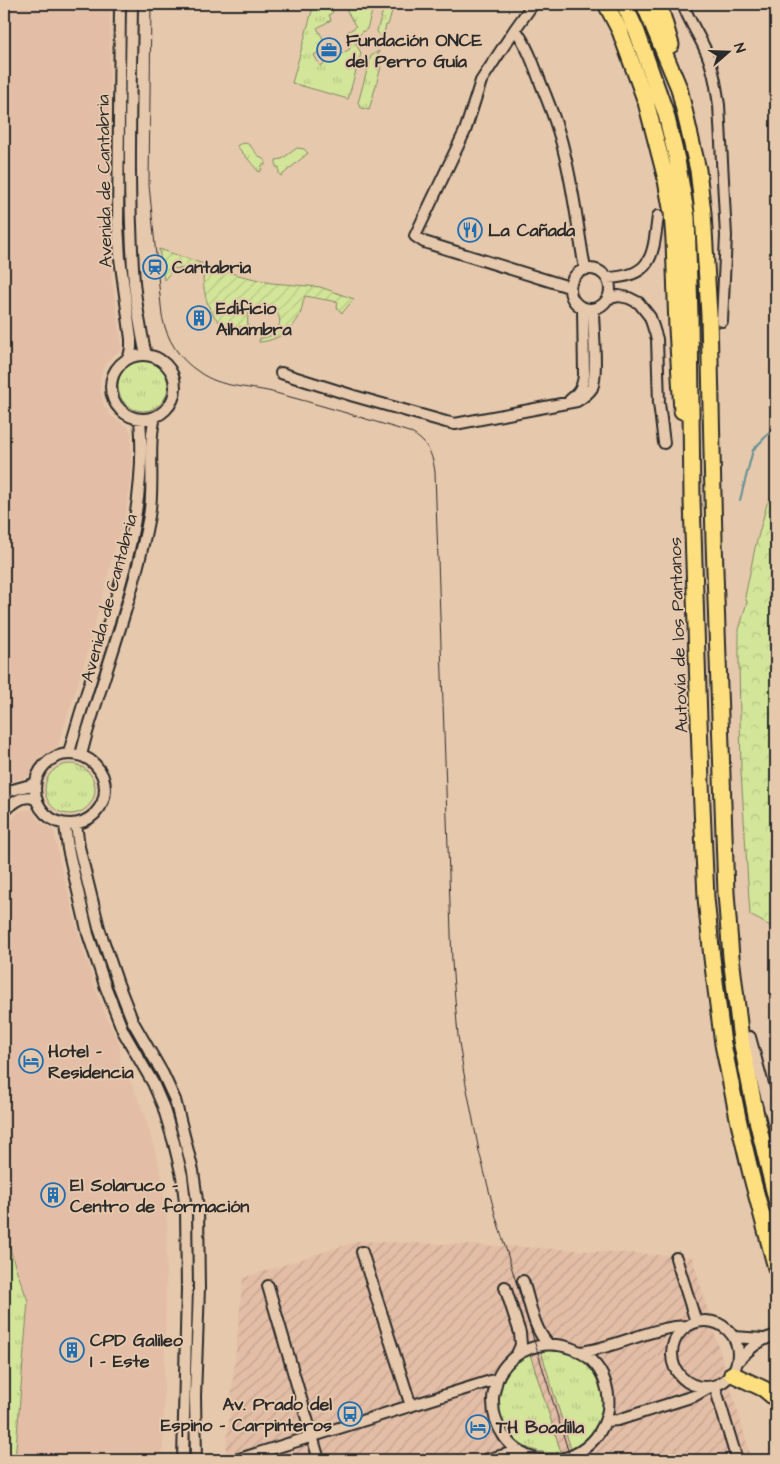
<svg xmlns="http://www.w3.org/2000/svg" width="780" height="1464" font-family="'Architects Daughter',sans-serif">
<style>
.built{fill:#e3bda6}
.industrial{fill:url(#industrial-furrows)}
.grass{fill:url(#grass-tufts);stroke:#7f8862}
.forest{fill:url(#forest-crowns);stroke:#7f8862}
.garden{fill:url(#garden-furrows);stroke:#7f8862}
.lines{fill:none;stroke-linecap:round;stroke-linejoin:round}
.stream{stroke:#5f8f93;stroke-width:2}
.minor-casing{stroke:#2b2b2b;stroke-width:14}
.highway-casing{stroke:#2b2b2b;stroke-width:19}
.minor{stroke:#e6c8ac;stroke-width:10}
.highway{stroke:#fddf80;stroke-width:15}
.tram{stroke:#2b2b2b;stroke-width:1}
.labels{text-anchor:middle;stroke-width:4;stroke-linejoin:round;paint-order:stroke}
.poi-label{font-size:18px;font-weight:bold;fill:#2b2b2b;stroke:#e6c8ac;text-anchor:start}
.street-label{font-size:18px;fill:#2b2b2b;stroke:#e6c8ac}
</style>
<defs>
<pattern id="industrial-furrows" width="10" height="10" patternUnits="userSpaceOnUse" patternTransform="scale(1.25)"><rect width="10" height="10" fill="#e3bda6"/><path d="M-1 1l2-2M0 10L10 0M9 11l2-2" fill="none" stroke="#c3a38f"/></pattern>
<pattern id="grass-tufts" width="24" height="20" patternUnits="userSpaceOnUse" patternTransform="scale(1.25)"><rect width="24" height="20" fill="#d3e599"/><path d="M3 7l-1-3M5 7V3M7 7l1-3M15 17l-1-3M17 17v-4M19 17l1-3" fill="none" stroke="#b5c584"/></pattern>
<pattern id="forest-crowns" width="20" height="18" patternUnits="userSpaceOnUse" patternTransform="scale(1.25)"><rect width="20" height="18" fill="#d3e599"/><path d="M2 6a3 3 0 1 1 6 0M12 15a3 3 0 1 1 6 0" fill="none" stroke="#b5c584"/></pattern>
<pattern id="garden-furrows" width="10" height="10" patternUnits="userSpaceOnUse" patternTransform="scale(1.25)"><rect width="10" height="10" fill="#d3e599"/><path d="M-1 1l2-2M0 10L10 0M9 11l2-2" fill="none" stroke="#b5c584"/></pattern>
</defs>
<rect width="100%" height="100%" fill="#e6c8ac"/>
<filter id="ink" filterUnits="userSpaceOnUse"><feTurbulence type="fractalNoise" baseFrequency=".02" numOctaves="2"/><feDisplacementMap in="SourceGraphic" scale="10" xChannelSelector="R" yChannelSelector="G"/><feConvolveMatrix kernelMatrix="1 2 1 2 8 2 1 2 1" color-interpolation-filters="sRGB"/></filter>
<g filter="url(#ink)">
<path class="built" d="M4,4H110L109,227L112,281L122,347L120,351L113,355L107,362L102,371L100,380V389L104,406L111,416L128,427L131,433V469L126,512L113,555L86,658L57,748L40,759L29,776L4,785Z
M31,809L38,820L54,831L59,859L79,935L93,981L105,1014L120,1045V1064L130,1081L145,1116L162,1177L167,1224L163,1452L152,1460H4V830L19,811Z"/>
<path class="industrial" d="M358,1241L522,1247L692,1257L752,1460H228L226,1450L243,1278Z"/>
<path class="grass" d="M314,4H328L333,12L329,15L331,20L317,28L325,42L321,45L323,49L314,55L320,66L350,49L346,41V38L356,41L357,46L361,53L348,99L292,83Z
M343,4H374L367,29L362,32L357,37L347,35V32L356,27Z
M385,4H394L388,25H386L382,40L377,31Z
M379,51L375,66L381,67L369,110L361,108L358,103L371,56Z
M246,143C254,147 256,157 265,160V165H262L261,171L259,172L237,146L240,144Z
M297,148L304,149L308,153L281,176L279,174V167H276V160L282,159Z
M118 386a25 25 0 1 1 50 0a25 25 0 1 1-50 0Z
M45 789a25 25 0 1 1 50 0a25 25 0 1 1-50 0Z
M4,1227L15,1266L28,1301L15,1460H4Z
M540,1348C547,1348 555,1348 563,1349C567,1350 572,1354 576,1356C602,1370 610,1404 594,1429C588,1438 580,1444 571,1449Z
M529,1351L561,1452C531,1456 504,1441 498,1409C497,1400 497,1390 500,1382C507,1368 517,1360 529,1351Z"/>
<path class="forest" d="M776,490V929L750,915L741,771L739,662V630L747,602L745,597L755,548L767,504Z"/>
<path class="garden" d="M159,249L230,273L271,283L320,287L354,299L342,313L337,308L338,302L305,296C303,301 302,307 301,312C295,329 277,341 259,342L260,338C291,338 282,296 256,307C247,310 247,318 248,326L239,327L238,332C209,324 203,297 203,271L174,268L164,280Z"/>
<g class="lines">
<path class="stream" d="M740,500L753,450L776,426"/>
<g class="minor-casing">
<path id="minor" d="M120,4L118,223L120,258L131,339V348L129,357
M132,4C131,96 127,189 134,282C136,303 140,325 144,346L146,355
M533,4L515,29L481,81L465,131L415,236L424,242L569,287
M683,4C688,19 697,32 704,47C713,65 716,85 719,105L726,236L722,321
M515,29C527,45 534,65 541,84C550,106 559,129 564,152C574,191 578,230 585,269
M570 289a20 20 0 1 1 40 0a20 20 0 1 1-40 0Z
M607,278C653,277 653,255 658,216
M608,298L619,296L629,298L639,303L650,317L657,339L659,403L664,443
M111 387a32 32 0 1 1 64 0a32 32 0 1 1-64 0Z
M281,373L354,396L446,422L455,424L577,401C582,398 588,394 592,388C598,375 593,327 593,310
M570,400C579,393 583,387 584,375L583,309
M69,753C98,643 150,535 140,419
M35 789a35 35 0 1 1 70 0a35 35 0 1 1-70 0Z
M81,755L86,736C108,663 135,591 149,516C155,484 147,447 155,417
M4,795L9,791L34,784
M4,812C11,804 24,793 35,799
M76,824L79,847L99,928L118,984L133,1022L163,1074L175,1100L193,1171L198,1208L199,1288L195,1396L196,1460
M65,825L68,849L88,934L106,988L123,1031L153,1083L163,1106L174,1143L182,1176L186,1211L187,1288L183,1460
M750,1037L776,1132
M362,1252L411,1406
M676,1258L696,1322
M523,1281C530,1302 533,1328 548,1344
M268,1286L319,1460
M505,1287L520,1333L521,1345L517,1354
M672 1354a33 33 0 1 1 66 0a33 33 0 1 1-66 0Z
M734,1337L763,1339
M580,1352C617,1348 650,1327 687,1326
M738,1361C750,1348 759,1340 776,1335
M715,1387L737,1460
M606,1421L618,1420L694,1396L708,1388
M236,1460L497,1379
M485,1460L519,1451
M552,1460C547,1460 541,1460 536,1459C510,1453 492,1426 493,1399C493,1394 495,1389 496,1384C499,1370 511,1357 524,1351C554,1336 594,1349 605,1382C618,1419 593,1454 556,1460"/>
</g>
<g class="highway-casing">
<path id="highway" d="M606,4L620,31L646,102L665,175L672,213L674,240L677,328L682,411
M624,4L637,32L666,114L677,160L687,218L690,316L692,500L701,783L706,898L712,958L723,1044L739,1123L752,1178L776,1268
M644,4L679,88L698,170L703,213L709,315L714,541L726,893L731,957L741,1040L757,1120L776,1199
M659,4L671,45
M732,1374L764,1389L776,1399"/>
</g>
<use href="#minor" class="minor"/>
<use href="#highway" class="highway"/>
<path class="tram" d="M151,4L149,185L162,316C167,340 179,359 199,372C221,388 247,386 272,392C318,404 363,418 409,432C426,440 433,453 435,473L452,962L458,1036L464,1074L479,1151L495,1214L571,1460"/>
</g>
</g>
<defs>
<g id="office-ring" transform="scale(1.25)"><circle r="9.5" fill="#e6c8ac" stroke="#1f6fb2" stroke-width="1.5"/><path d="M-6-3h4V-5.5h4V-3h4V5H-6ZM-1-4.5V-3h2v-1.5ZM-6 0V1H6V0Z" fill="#1f6fb2"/></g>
<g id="restaurant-ring" transform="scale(1.25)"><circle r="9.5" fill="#e6c8ac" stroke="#1f6fb2" stroke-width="1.5"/><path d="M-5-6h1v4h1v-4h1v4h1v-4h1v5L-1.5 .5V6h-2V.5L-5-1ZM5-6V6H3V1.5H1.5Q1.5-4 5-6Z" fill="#1f6fb2"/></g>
<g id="station-ring" transform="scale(1.25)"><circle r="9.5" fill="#e6c8ac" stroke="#1f6fb2" stroke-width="1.5"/><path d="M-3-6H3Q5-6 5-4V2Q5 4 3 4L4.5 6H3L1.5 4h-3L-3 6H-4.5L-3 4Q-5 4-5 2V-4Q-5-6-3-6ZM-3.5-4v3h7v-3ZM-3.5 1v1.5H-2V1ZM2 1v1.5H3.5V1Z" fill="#1f6fb2"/></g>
<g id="building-ring" transform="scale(1.25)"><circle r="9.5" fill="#e6c8ac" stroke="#1f6fb2" stroke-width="1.5"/><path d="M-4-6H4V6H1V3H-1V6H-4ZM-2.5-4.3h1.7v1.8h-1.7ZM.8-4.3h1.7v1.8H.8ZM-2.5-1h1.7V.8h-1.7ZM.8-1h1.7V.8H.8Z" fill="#1f6fb2"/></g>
<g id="hotel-ring" transform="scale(1.25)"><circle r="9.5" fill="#e6c8ac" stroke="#1f6fb2" stroke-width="1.5"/><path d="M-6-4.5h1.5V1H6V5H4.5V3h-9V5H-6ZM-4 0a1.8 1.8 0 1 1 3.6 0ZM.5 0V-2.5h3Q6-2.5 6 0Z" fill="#1f6fb2"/></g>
<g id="bus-ring" transform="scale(1.25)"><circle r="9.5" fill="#e6c8ac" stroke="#1f6fb2" stroke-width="1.5"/><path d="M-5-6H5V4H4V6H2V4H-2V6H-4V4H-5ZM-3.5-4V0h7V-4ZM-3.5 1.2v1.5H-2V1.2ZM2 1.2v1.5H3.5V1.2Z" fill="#1f6fb2"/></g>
</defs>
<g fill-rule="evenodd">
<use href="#office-ring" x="329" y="50"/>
<use href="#restaurant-ring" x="470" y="230"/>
<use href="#station-ring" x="155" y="267"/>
<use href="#building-ring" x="199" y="318"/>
<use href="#hotel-ring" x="31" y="1061"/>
<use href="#building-ring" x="53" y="1195"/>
<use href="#building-ring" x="72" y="1350"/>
<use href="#bus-ring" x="350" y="1414"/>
<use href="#hotel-ring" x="478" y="1427"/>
</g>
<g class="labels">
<g class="poi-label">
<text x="346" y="46">Fundación ONCE<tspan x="346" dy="21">del Perro Guía</tspan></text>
<text x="488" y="236">La Cañada</text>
<text x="172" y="273">Cantabria</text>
<text x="216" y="314">Edificio<tspan x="216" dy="21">Alhambra</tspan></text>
<text x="48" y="1057">Hotel -<tspan x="48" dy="21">Residencia</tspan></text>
<text x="70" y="1191">El Solaruco -<tspan x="70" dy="21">Centro de formación</tspan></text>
<text x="90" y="1346">CPD Galileo<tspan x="90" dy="21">I - Este</tspan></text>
<text x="332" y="1410" text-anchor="end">Av. Prado del<tspan x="332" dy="21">Espino - Carpinteros</tspan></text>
<text x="496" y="1433">TH Boadilla</text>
</g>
<g class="street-label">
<text transform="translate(104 181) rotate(-91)" y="6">Avenida de Cantabria</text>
<text transform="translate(109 598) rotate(-75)" y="6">Avenida de Cantabria</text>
<text transform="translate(678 635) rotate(-92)" y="6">Autovía de los Pantanos</text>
</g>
</g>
<rect width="780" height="1464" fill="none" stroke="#e6c8ac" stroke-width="20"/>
<rect x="10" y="10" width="760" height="1444" fill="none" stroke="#2b2b2b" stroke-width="2" filter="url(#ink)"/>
<g transform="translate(728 52) rotate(70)" stroke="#e6c8ac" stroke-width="4" paint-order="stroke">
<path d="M0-4L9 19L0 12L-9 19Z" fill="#2b2b2b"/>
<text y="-8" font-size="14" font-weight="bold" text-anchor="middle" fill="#2b2b2b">N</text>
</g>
</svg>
